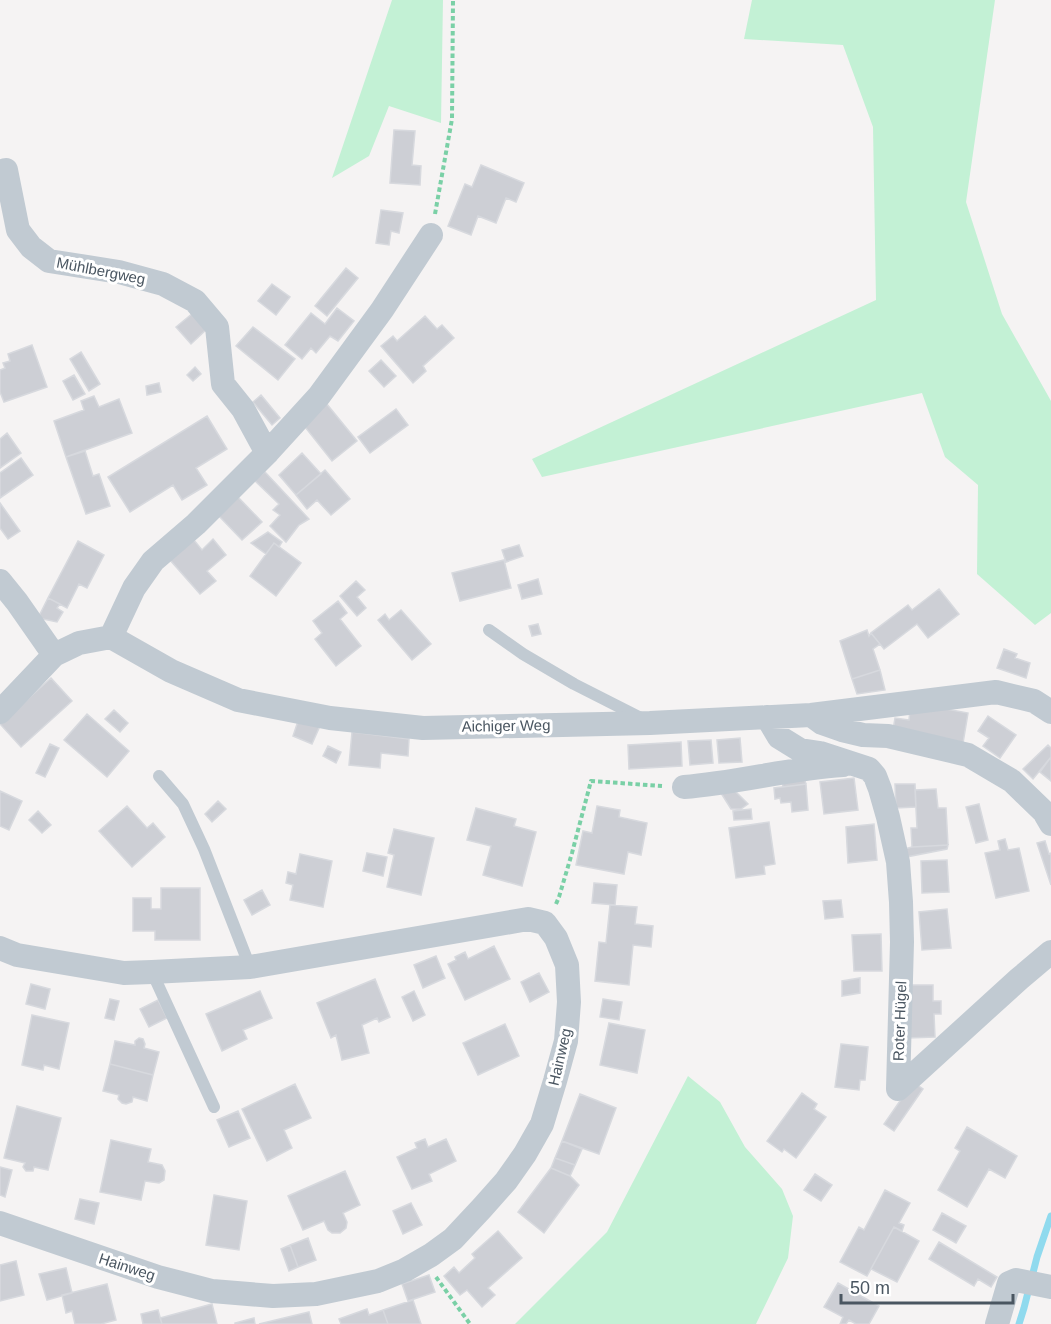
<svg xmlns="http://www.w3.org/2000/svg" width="1051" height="1324" font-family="Arial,sans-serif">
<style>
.green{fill:#c3f1d5}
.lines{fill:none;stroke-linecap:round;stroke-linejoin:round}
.stream{stroke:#90daee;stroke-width:7}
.building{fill:#cdcfd5;stroke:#d7d9de;stroke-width:1.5}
.path{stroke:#7ad0a6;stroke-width:4;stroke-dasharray:4.5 3;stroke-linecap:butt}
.lane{stroke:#c1cad2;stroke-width:12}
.street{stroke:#c1cad2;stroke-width:24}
.labels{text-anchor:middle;stroke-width:6;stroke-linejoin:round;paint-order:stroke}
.street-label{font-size:15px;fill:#4a5661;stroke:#fff}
</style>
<rect width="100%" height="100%" fill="#f5f3f3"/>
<path class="green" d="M392,0H443L441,123L389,106L369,156L332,178Z
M752,0H995L966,202L1002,314L1051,401V613L1035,625L977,574L978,485L945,457L922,393L542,477L532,459L876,300L873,127L843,45L744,39Z
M688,1076L720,1102L745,1147L782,1189L793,1216L788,1258L756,1324H515L607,1232Z"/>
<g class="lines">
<path class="stream" d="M1019,1324L1024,1308L1037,1257L1051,1216"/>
</g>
<path class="building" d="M394,130L415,131L412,165L421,166L420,185L390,183Z
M481,165L524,183L516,202L506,198L496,223L478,216L471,235L448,226L465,184L472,187Z
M381,210L403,213L399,233L391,231L389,245L376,243Z
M346,268L358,278L327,316L315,306Z
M272,284L290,297L276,315L258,301Z
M337,308L354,321L338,341L330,336L316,353L311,348L302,359L285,345L311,313L325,324Z
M193,313L207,329L191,344L176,327Z
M425,316L437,329L442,325L454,338L423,366L426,371L413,383L381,346L393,336L397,341Z
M253,327L295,359L278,380L236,346Z
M32,345L47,387L4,402L0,392V370L5,368L3,363L10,361L8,354Z
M81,352L100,384L89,391L70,359Z
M381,360L396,376L384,387L369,371Z
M195,367L201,374L193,381L187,375Z
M74,375L85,394L73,400L63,381Z
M159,383L161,392L147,395L146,386Z
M261,395L280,418L272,425L253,402Z
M94,396L99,407L119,399L132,433L66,457L54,421L84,410L81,401Z
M326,403L357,441L332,461L301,422Z
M396,409L408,425L370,453L358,437Z
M207,416L227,449L196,468L207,485L182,500L173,485L130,512L108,477Z
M7,433L21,453L0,468V439Z
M85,451L93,476L99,474L110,506L86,514L66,457Z
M302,453L321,474L296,495L279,475Z
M21,458L33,475L0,498V473Z
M325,470L350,499L331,515L317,500L307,509L296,495Z
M265,472L309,519L299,525L286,542L270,526L280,515L273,510L279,504L254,480Z
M236,495L262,522L242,540L217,514Z
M0,503L20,531L8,539L0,528Z
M268,532L282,542L279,547L274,543L266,554L251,543Z
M213,539L226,555L207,571L216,581L200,594L170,560L194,540L202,550Z
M78,541L104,555L87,588L79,584L67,608L48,598Z
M274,543L301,563L276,596L250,576Z
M519,545L523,556L506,562L502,550Z
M504,560L511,588L460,601L452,573Z
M538,579L542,594L522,599L518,585Z
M356,581L365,590L357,597L366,608L357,616L340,596Z
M939,589L959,614L928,638L917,624L884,649L871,633L908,605L912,610Z
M48,598L60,604L57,608L63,612L57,622L38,618Z
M338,601L347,613L340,619L361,646L336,666L315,639L322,633L313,621Z
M401,610L431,644L412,660L378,620L385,614L389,620Z
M538,624L541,634L532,636L529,626Z
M867,630L869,636L871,633L880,644L873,649L880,670L852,679L840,641Z
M1004,649L1017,654L1015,658L1030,663L1026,678L997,668Z
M880,670L885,690L857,694L852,679Z
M51,678L72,701L21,747L0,724Z
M925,705L968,713L963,743L893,730L895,718L909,720L910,709Z
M114,710L128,723L120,732L105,719Z
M87,714L129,751L107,777L64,740Z
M988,716L1016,735L1000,758L983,746L989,738L978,731Z
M299,718L320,726L312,744L293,736Z
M352,732L409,739L408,756L381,753L380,768L349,765Z
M740,738L742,762L719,763L717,740Z
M711,740L713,763L690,765L688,741Z
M681,742L682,766L629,769L628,745Z
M50,744L59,748L45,777L36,773Z
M1048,745L1051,748V757L1033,779L1023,769Z
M328,746L341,752L336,763L323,756Z
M1051,757V781L1040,772Z
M804,778L806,784L783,787L782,781Z
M854,778L858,810L824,814L820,782Z
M806,784L808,810L792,812L791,802L781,803L780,798L775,799L774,788Z
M895,784H915L916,807L896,808Z
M732,788L748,804L741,809H731L721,793Z
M936,789L938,808H946L948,845L912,847L911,828H917L915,790Z
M0,791L22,801L9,830L0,826Z
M218,801L226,809L212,822L205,814Z
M979,804L988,840L976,843L966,807Z
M127,806L147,828L153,823L165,837L132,867L99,831Z
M597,806L620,810L619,817L647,823L641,855L628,852L624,874L576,865L583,831L592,833Z
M476,808L516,819L514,826L536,832L522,886L483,875L491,846L467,840Z
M751,809L752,819L734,820L733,811Z
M38,811L51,825L42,833L29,820Z
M769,822L775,864L764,866L765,874L736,878L729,828Z
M874,824L877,860L848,863L846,827Z
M394,829L434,838L421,895L387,887L394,855L388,853Z
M1005,839L1008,850L1019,848L1029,891L996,898L985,853L1000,850L998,841Z
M1045,841L1049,854L1051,853V885L1037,843Z
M948,845L947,849L901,858L900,850L912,847Z
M367,853L387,857L383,876L363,871Z
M300,854L332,861L323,907L290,900L293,885L286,883L288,872L296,874Z
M947,860L949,892L922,893L921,861Z
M594,883L617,885L615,905L592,903Z
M161,888H200V940H155V931H133V898H151V909H161Z
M262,890L270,905L252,915L244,900Z
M841,900L843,917L825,919L823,901Z
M610,905L637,907L635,924L653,926L651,947L633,945L629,985L595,981L599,942L606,943Z
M947,909L951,948L922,950L919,912Z
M881,934L882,971H854L852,935Z
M494,946L510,979L465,1000L448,964L456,960L455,957L465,952L468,959Z
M436,956L445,978L423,988L414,965Z
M539,973L549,992L530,1002L521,982Z
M860,978V993L842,996V981Z
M375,979L390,1017L379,1022L377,1018L362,1025L369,1053L342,1060L336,1035L331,1038L317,1003Z
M31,984L50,989L45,1009L26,1004Z
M908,985H933V1001H941V1014H934L935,1037L908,1038Z
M260,991L272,1018L243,1030L247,1039L222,1051L206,1014Z
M414,991L425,1015L413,1021L402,997Z
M110,999L119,1001L114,1020L105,1018Z
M603,999L622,1002L619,1020L600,1017Z
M158,1000L167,1018L149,1027L140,1009Z
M32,1015L69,1023L59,1069L44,1065L43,1070L22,1065Z
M609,1023L645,1030L637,1073L600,1065Z
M505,1024L519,1056L478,1075L463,1043Z
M139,1038L143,1039L145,1044L144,1048L159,1052L153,1075L110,1064L115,1041L135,1045V1041Z
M841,1044L868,1047L865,1080H860L859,1090L835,1087Z
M110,1064L153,1075L147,1101L133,1097L132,1102L126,1104L122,1103L118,1099L119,1095L103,1091Z
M913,1082L923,1089L894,1131L884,1124Z
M295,1084L311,1118L284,1130L292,1148L267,1161L242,1109Z
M802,1093L817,1104L814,1109L826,1117L796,1158L784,1149L782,1152L767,1141Z
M580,1094L616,1108L599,1154L562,1141Z
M17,1106L61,1118L48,1170L34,1167L33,1171H26L23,1167L25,1163L4,1158Z
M238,1111L250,1138L229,1147L217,1120Z
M967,1127L1017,1156L1005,1178L989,1169L967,1207L938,1190L960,1151L955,1148Z
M425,1139L428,1147L446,1139L456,1161L429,1174L432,1181L412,1189L397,1157L417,1148L415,1143Z
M111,1140L151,1149L148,1162L162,1165L165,1171L164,1180L159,1183L145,1181L141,1200L100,1192Z
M562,1141L582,1149L575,1165L555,1158Z
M555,1158L575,1165L570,1176L551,1168Z
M0,1167L12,1170L5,1197L0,1195Z
M551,1168L570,1176L579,1185L544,1233L518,1212Z
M345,1171L360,1205L343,1213L347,1222L346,1228L340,1233H332L328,1230L324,1221L303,1230L288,1196Z
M815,1174L832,1185L821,1201L804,1190Z
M885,1190L910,1203L899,1223L904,1225L902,1231L894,1227L867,1276L840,1262L859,1227L864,1230Z
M214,1195L247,1201L239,1250L206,1245Z
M80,1199L99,1203L94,1224L75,1219Z
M411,1203L422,1225L403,1234L393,1211Z
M942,1213L966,1226L956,1243L933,1230Z
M894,1227L919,1241L897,1282L871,1269Z
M498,1231L522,1258L488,1288L495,1295L482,1307L467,1290L460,1295L444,1276L454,1267L459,1273L475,1258L472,1254Z
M308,1238L316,1260L298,1267L290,1245Z
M939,1242L997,1277L991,1287L978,1279L974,1286L929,1259Z
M290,1245L298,1267L289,1271L281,1249Z
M16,1261L24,1295L0,1301V1265Z
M66,1268L72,1293L47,1300L39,1274Z
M429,1275L435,1292L408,1301L402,1284Z
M838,1283L879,1306L869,1324H856L849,1320L846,1324H840L843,1317L824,1307Z
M107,1284L116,1320L101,1324H75L72,1311L66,1313L62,1295Z
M413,1300L421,1324H388L383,1310Z
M212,1304L217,1324H162L160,1318Z
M367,1309L369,1315L383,1310L388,1324H341L339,1319Z
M158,1310L162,1324H143L141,1314Z
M309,1312L312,1324H259Z
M254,1318L255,1324H235V1323Z"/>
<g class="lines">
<path class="path" d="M435,214L452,119L453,0
M556,904L559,897L572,853L591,781L662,786
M436,1277L470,1324"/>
<path class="lane" d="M489,630L523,654L574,684L641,718
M159,776L183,804L204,849L250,967
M152,972L214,1107"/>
<path class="street" d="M0,172L6,170L18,230L31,247L49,261L119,272L163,284L195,301L217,327L223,384L243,409L267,453
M0,581L17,602L54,655
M111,637L134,588L153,561L196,524L267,453L319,396L382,310L431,235
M0,712L54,655L79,643L111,637L171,671L238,700L330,718L423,728L650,723L811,715L996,692L1034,701L1051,712
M811,715L822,723L842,730L863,735L888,736L968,755L1012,781L1044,812L1051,824
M767,717L779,737L800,750L820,753L869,769L875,776L880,789L888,817L898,862L901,902L902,942L898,1089
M684,787C738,783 790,768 843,765
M0,948L17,955L124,973L152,972L250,967L528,919L545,923L556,938L567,965L569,1002L566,1041L555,1081L542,1124L525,1154L506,1181L482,1208L453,1239L431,1255L405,1270L378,1281L316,1294L273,1296L212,1291L158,1277L0,1223
M898,1089L1019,979L1051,952
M997,1324L1009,1283L1016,1280L1051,1287"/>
</g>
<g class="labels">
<g class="street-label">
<text transform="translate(101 271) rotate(11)" y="5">Mühlbergweg</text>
<text transform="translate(506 726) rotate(-1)" y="5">Aichiger Weg</text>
<text transform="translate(900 1021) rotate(-88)" y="5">Roter Hügel</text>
<text transform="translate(560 1057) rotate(-77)" y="5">Hainweg</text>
<text transform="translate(127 1267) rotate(18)" y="5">Hainweg</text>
</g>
</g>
<path d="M841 1294v9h172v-9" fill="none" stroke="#4a5661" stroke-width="3"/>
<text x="850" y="1294" font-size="18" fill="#4a5661" stroke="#ffffff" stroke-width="4.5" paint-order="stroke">50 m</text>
</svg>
